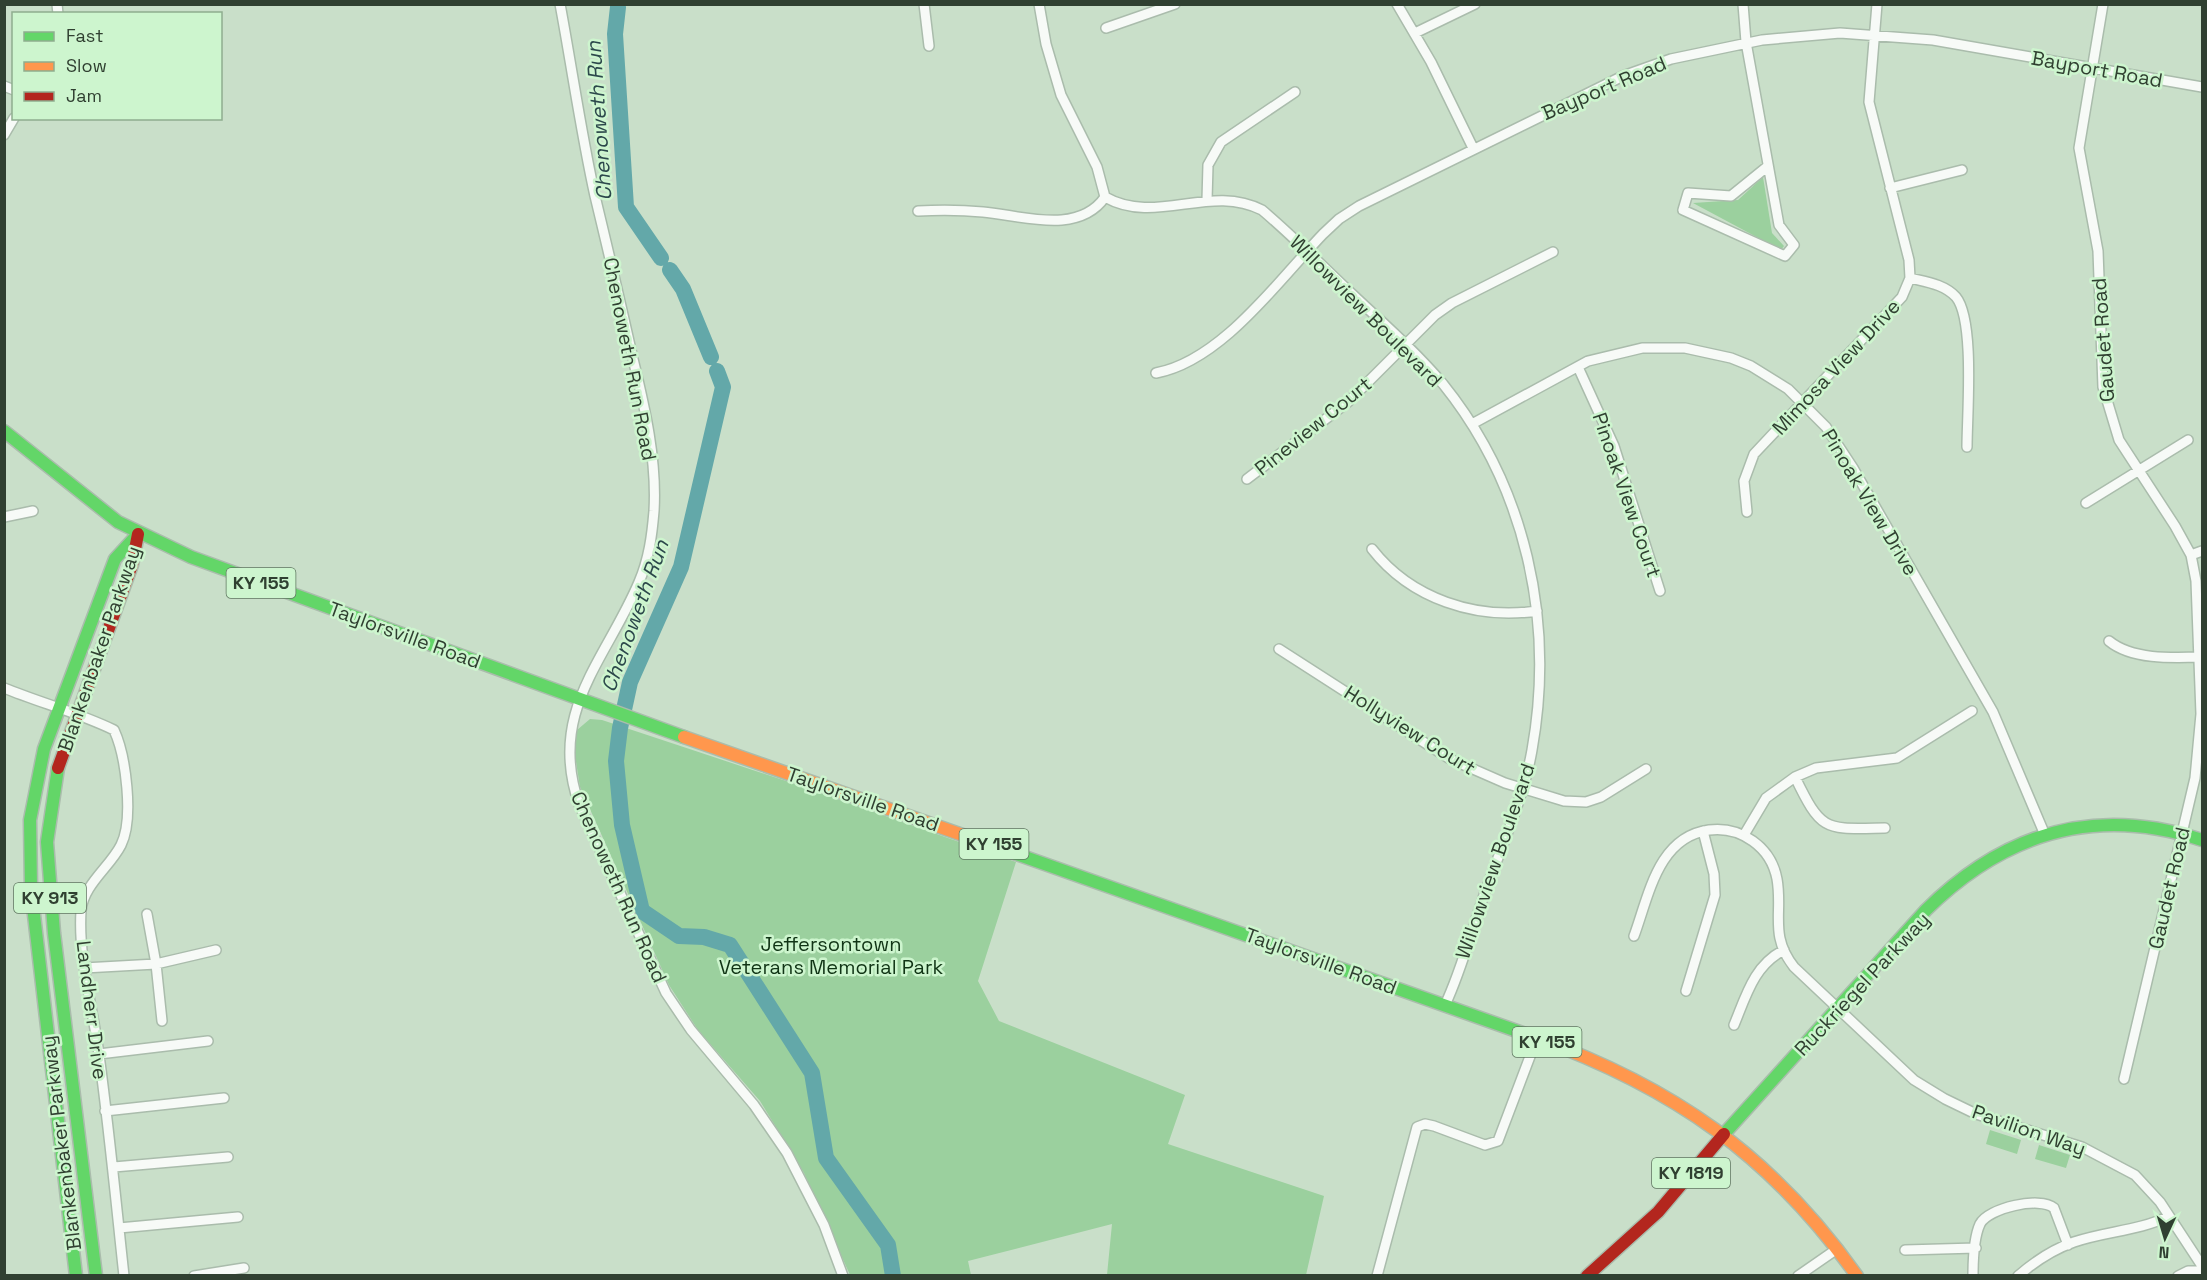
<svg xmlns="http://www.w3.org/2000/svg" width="2207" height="1280" font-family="'Space Grotesk',sans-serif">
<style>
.green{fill:#9bd09e}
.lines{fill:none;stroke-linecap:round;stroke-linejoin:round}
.river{stroke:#63a8a9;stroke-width:16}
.street-casing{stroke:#aabcac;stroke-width:12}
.fast-casing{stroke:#aabcac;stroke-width:15}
.slow-casing{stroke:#aabcac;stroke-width:15}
.jam-casing{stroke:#aabcac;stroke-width:15}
.street{stroke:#f7faf7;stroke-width:9}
.fast{stroke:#63d668;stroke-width:12}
.slow{stroke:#ff974d;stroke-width:12}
.jam{stroke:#b3261e;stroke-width:12}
.labels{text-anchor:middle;stroke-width:5;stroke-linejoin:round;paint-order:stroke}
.shield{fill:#cdf5ce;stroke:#5f7660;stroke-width:1.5}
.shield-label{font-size:18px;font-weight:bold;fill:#304031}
.street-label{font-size:20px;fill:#304031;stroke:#cdf5ce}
.park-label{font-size:20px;fill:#103415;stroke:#cdf5ce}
.water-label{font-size:21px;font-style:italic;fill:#2c484b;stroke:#cdf5ce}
</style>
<rect width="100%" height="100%" fill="#c9dfc9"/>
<path class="green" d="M1763,177L1772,233L1784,246L1781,250L1693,203L1738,200Z
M590,719L602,720L789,782L1016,862L978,981L999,1021L1185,1095L1168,1144L1324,1196L1306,1275H1107L1112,1224L968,1261L971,1275H850L804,1173L760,1101L698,1030L669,985L580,787L574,749L577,730Z
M1990,1130L2021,1140L2017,1154L1986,1144Z
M2039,1145L2070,1155L2066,1168L2035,1159Z"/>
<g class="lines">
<path class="river" d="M618,7L615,34L626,207L661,258
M670,270L683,289L711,357
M717,371L723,387L681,567L630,682L620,728L616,761L622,825L642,911L679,936L704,937L730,945L812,1073L826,1158L888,1245L893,1276"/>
<g class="street-casing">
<path id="street" d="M57,4L58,14
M560,4C572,68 581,133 595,196C608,250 621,305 633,359C645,408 657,460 654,511C652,535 649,559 639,582C606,660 547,712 579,804L666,993L691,1030L754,1105L787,1153L824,1225L843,1276
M924,4L929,46
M1039,4L1046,44L1061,95L1097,167L1105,197C1156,226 1210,183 1262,210C1293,236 1322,266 1352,294C1383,323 1416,352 1443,384C1526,487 1555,621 1532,750C1524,796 1504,841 1488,884C1473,924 1463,967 1445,1005
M1397,4L1431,62L1473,148
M1743,4L1746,42L1779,225L1794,245L1785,256L1683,210L1688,193L1731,196L1768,166
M2103,4L2079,148L2098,251L2103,387L2119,440L2175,526L2191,555L2196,581L2201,714L2195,778L2124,1079
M1106,28L1175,4
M1415,33L1475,4
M4,86L14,90
M4,135L14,118
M1890,188L1962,170
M1207,200L1208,165L1221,142L1295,92
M918,211C940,210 961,210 983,212C1020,215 1078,236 1105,197
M1910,278C1926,282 1944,284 1956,297C1975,320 1967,415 1967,447
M1578,367L1614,446L1660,591
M1156,373C1221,361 1278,281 1323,234L1339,219L1359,206L1623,76L1671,59L1762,40L1840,33L1933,40L2202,87
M1472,424L1588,361L1642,348H1685L1731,358L1751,366L1788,389L1826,427L1853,468L1993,712L2045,835
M1247,479L1348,402L1435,315L1452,303L1553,252
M2086,503L2188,440
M1747,512L1744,481L1754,454L1902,297L1910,278L1909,260L1869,102L1877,4
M4,517L33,511
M1372,549C1411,599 1476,620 1537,611
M2191,555L2202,551
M2109,641C2132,660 2173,658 2202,657
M1279,649L1450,759L1505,783L1564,801L1586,802L1601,797L1646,769
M4,688C41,703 79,713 114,730C126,756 134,819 121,845C110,867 83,885 81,911C78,959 93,1007 99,1055C109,1128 116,1202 124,1276
M1795,777C1822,833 1825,829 1885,828
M1744,835L1766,798L1795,777L1816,768L1897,758L1972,711
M147,914L156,964L162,1021
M1634,936C1649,895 1658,837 1709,830C1741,826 1771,847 1777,879C1783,913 1769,935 1794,967L1914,1080L1945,1099L1976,1114L2082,1147L2135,1175L2160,1202L2202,1266
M84,968L156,964L216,950
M1686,991L1715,895L1714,874L1703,831
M1734,1025C1746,996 1754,965 1784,950
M99,1054L208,1041
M105,1111L224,1098
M114,1167L228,1157
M119,1228L238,1217
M1905,1250L1976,1248
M194,1276L244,1268
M1377,1276L1417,1127L1425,1124L1434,1126L1485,1145L1498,1141L1537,1038
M1798,1276L1837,1249
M1973,1276C1973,1261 1974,1237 1980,1224C1988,1208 2040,1196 2054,1208L2068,1245
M2018,1276C2034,1262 2054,1249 2074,1242C2106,1231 2139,1231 2169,1216
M2178,1276L2188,1271H2202"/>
</g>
<g class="fast-casing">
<path id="fast" d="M4,431L118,522L191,557L684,737
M58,768L47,842L54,933L96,1276
M974,839L1534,1037
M1724,1134L1926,910C2005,832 2096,805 2202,840
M76,1276L31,889L30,820L44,749L115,559L138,534"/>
</g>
<g class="slow-casing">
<path id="slow" d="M684,737L974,839
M1534,1037C1673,1087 1771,1155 1857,1276"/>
</g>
<g class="jam-casing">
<path id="jam" d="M58,768L132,565L138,534
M1587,1276L1658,1212L1724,1134"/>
</g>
<use href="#street" class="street"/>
<use href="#fast" class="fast"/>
<use href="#slow" class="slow"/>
<use href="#jam" class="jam"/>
</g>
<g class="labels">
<g class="shield">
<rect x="226.5" y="568" width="69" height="30" rx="4.5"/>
<rect x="959.5" y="829" width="69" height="30" rx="4.5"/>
<rect x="14" y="883" width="72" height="30" rx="4.5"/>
<rect x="1512.5" y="1027" width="69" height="30" rx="4.5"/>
<rect x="1652" y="1158" width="78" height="30" rx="4.5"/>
</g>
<g class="shield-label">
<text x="261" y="589">KY 155</text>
<text x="994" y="850">KY 155</text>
<text x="50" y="904">KY 913</text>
<text x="1547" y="1048">KY 155</text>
<text x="1691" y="1179">KY 1819</text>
</g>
<g class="street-label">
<text transform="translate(2097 69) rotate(10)" y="7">Bayport Road</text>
<text transform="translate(1604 88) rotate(-23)" y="7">Bayport Road</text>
<text transform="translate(1366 311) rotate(45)" y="7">Willowview Boulevard</text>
<text transform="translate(2103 340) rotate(-94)" y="7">Gaudet Road</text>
<text transform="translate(630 359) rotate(79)" y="7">Chenoweth Run Road</text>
<text transform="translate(1836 367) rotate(-47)" y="7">Mimosa View Drive</text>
<text transform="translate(1313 426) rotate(-39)" y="7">Pineview Court</text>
<text transform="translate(1627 495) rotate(71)" y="7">Pinoak View Court</text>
<text transform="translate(1870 502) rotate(59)" y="7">Pinoak View Drive</text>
<text transform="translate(405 635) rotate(20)" y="7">Taylorsville Road</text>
<text transform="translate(99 649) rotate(-71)" y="7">Blankenbaker Parkway</text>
<text transform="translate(1410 730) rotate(32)" y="7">Hollyview Court</text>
<text transform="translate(863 799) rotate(19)" y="7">Taylorsville Road</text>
<text transform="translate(1495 861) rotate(-71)" y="7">Willowview Boulevard</text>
<text transform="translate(619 887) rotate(66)" y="7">Chenoweth Run Road</text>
<text transform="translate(2169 888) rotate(-77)" y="7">Gaudet Road</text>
<text transform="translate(1321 961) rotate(20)" y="7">Taylorsville Road</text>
<text transform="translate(1862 984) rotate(-47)" y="7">Ruckriegel Parkway</text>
<text transform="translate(92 1010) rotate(83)" y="7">Landherr Drive</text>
<text transform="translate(2029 1130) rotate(19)" y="7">Pavilion Way</text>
<text transform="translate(61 1143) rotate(-97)" y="7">Blankenbaker Parkway</text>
</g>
<g class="park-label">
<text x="831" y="951">Jeffersontown<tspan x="831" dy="23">Veterans Memorial Park</tspan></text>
</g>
<g class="water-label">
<text transform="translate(599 121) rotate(-94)" y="7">Chenoweth Run</text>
<text transform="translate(635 616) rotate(-70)" y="7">Chenoweth Run</text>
</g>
</g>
<rect width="2207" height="1280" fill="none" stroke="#304031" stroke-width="12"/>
<rect x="12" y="12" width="210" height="108" fill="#cdf5ce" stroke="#8ead8f" stroke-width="1.5"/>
<rect x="24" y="32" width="30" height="9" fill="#63d668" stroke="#8ead8f" stroke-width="1.5"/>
<text x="66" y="42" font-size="18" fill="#304031">Fast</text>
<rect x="24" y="62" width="30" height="9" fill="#ff974d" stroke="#8ead8f" stroke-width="1.5"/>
<text x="66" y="72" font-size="18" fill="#304031">Slow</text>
<rect x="24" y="92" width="30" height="9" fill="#b3261e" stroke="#8ead8f" stroke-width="1.5"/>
<text x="66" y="102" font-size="18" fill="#304031">Jam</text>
<g transform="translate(2165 1238) rotate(184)" stroke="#cdf5ce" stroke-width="4.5" paint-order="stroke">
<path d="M0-4.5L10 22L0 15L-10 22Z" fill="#304031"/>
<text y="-9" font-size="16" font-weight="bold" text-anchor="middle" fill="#304031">N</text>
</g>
</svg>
